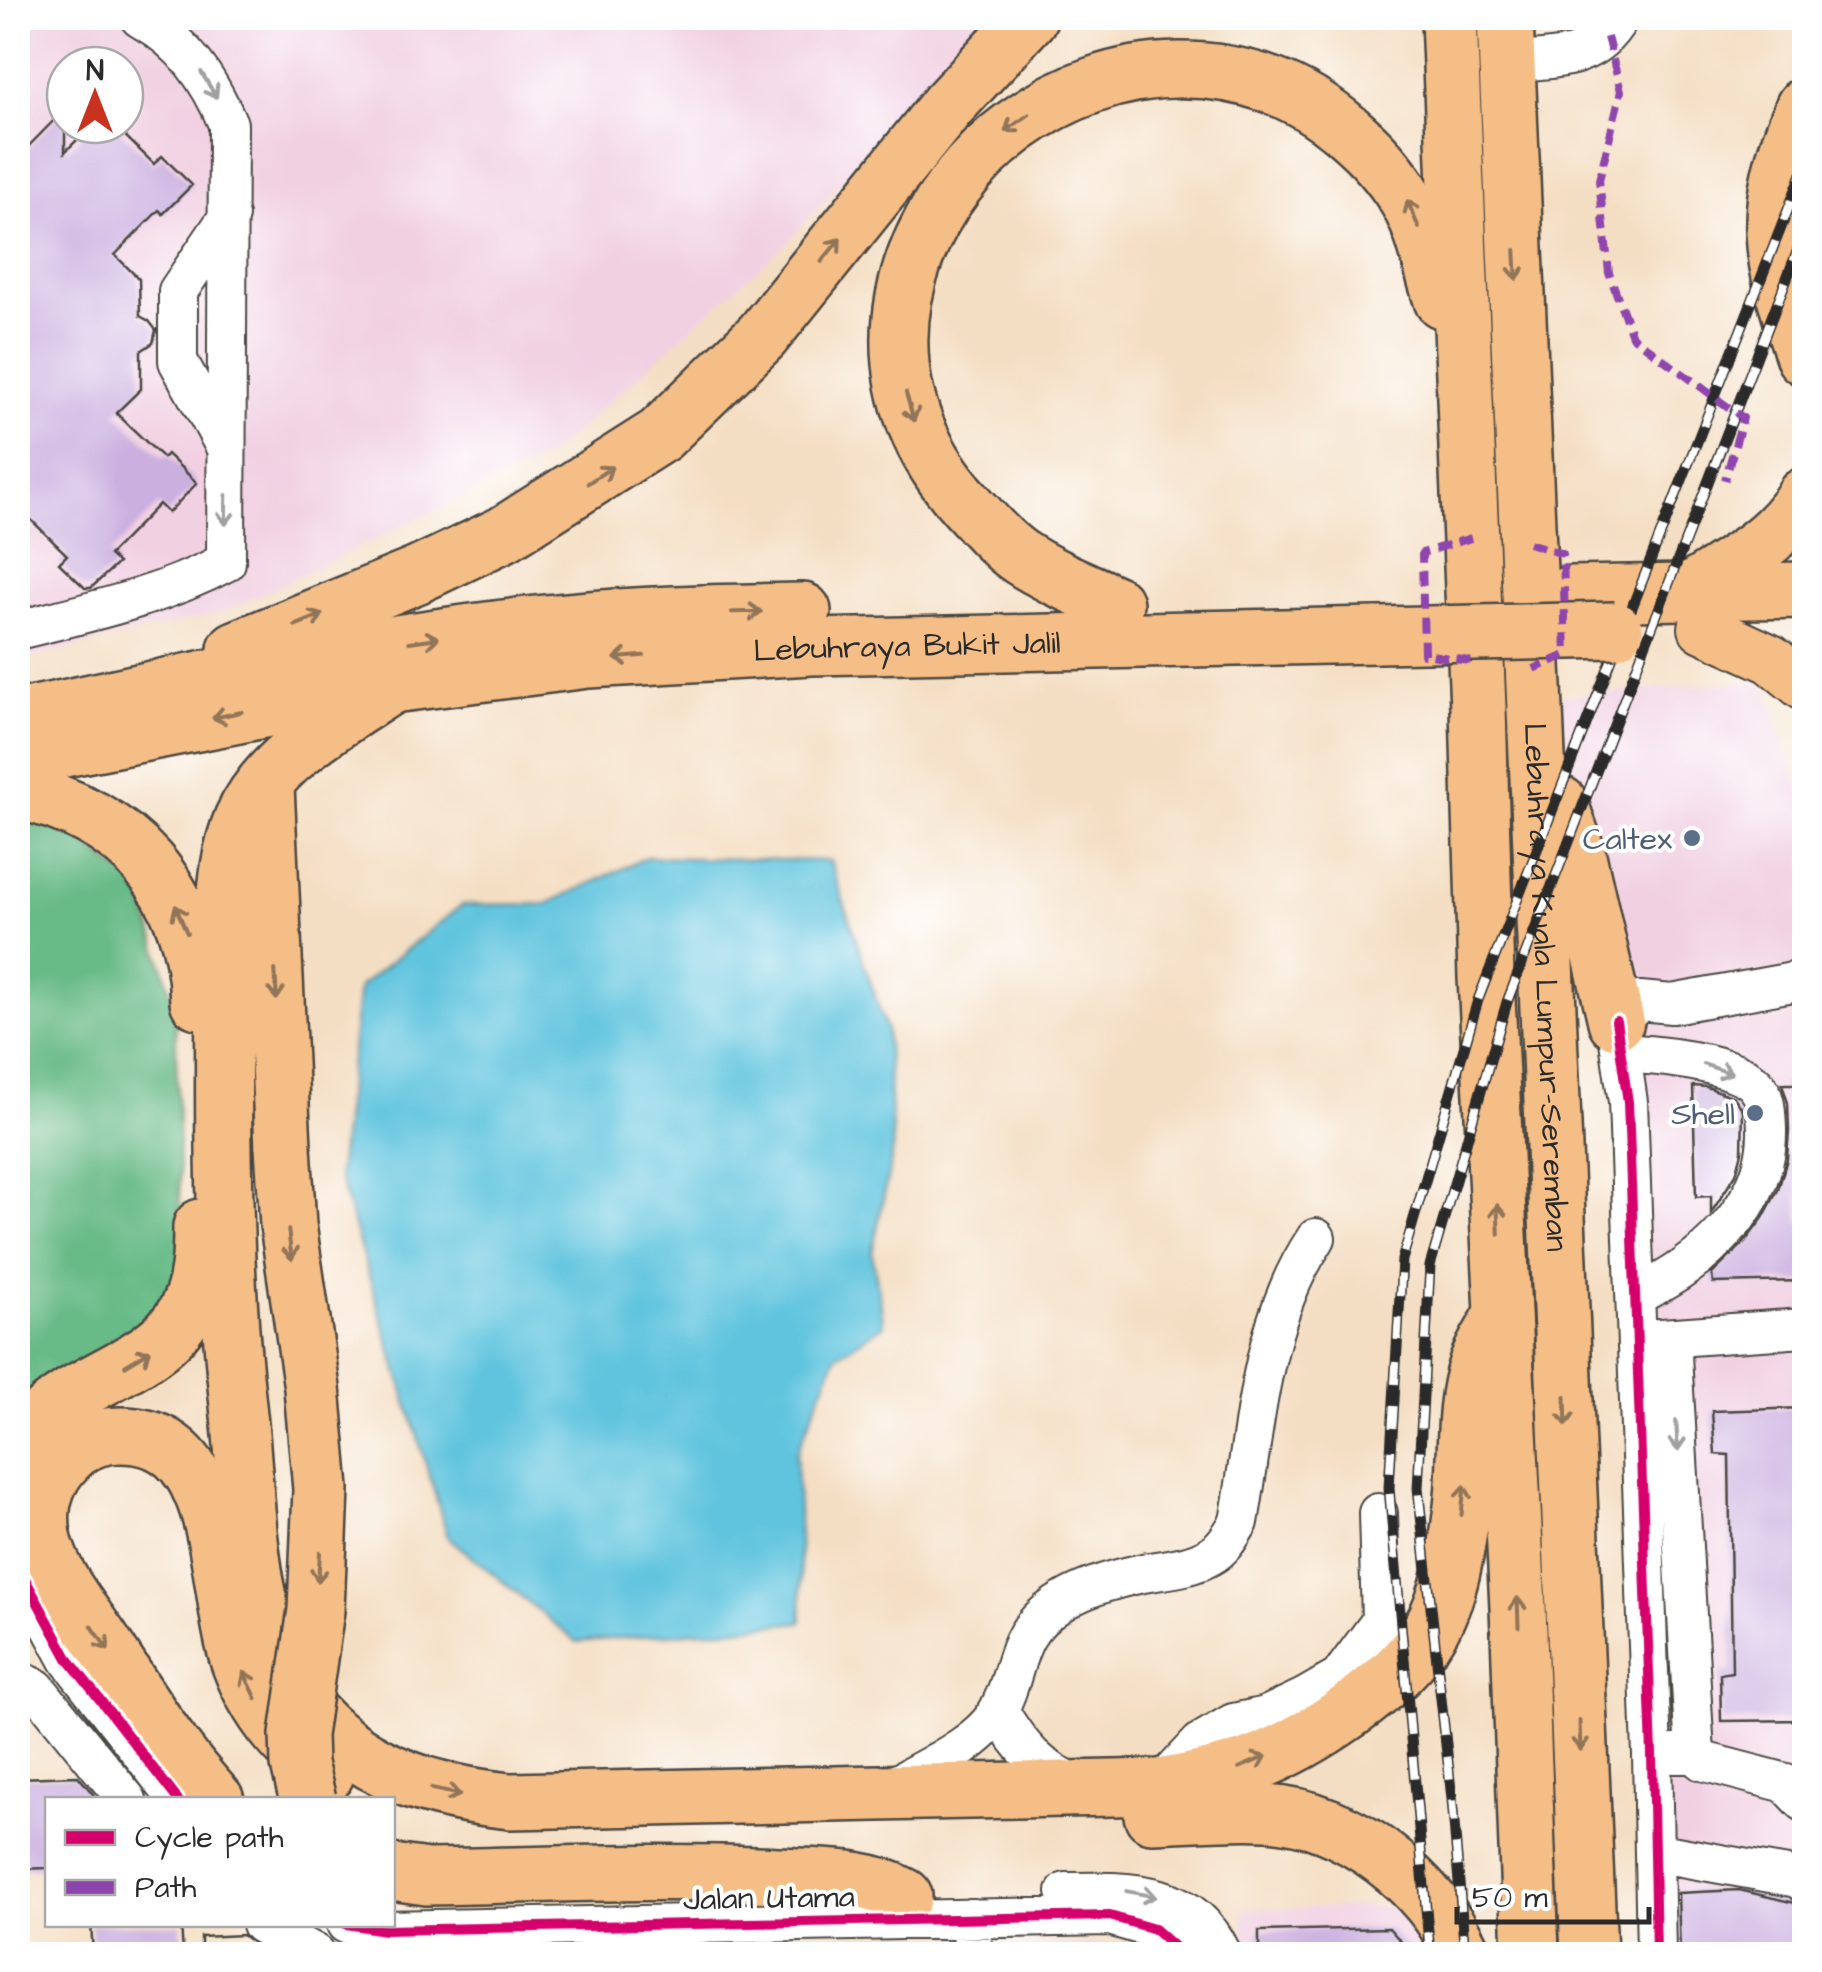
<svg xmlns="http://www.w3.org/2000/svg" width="1822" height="1972" font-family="'Architects Daughter',sans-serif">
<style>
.built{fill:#f1d0e2;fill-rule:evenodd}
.forest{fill:#68ba86;stroke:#4a7258;stroke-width:2.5}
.water{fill:#61c4de;stroke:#467884;stroke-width:2.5}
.building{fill:#caafdf}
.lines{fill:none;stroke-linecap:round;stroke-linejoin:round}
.minor-casing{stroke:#494642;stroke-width:42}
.major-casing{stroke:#494642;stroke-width:52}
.highway-casing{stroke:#494642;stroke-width:60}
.minor{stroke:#fff;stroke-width:38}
.major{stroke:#f6be87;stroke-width:48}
.highway{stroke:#f6be87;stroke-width:55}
.rail-casing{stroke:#2b2b2b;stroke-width:11}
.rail{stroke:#fff;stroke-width:8;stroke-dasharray:22;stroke-linecap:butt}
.highway-bridge-casing{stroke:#494642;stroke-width:60;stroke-linecap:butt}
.highway-bridge{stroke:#f6be87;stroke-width:55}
.quiet{stroke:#8e44ad;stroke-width:8;stroke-dasharray:15 8;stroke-linecap:butt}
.cycleway-casing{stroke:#fff;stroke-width:16}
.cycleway{stroke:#d6006c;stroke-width:10}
.oneway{stroke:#a0a0a0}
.oneway2{stroke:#907459}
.service-dot{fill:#5c6f8a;stroke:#fff;stroke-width:4}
.labels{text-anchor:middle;stroke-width:8;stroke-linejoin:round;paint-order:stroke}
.street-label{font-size:32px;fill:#2b2b2b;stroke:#fff}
.service-label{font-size:32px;fill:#4e5e75;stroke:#fff;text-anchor:end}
</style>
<rect width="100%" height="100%" fill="#fff"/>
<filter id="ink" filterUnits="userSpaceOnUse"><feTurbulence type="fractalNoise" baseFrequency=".01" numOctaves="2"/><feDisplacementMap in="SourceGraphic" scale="20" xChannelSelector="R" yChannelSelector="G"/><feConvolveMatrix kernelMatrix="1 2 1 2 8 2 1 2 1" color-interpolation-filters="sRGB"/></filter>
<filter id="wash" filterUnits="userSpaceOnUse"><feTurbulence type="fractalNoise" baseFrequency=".0048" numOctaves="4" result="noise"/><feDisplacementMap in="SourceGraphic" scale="40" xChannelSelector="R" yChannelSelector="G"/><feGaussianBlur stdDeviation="2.25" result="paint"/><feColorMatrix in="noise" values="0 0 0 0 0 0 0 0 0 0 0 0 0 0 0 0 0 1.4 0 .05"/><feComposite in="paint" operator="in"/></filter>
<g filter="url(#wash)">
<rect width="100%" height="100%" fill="#f4dec3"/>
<path class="built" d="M18,18H983L788,242L548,456L224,612L18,661ZM65,65H125V125H65Z
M1764,681L1804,802V1954H1673L1643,1089L1558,696Z
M1399,1906L1421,1954H1245L1243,1909Z
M1141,1943L1154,1954H872V1950Z"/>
<path class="forest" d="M18,823L66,828L139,886L175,1007L182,1284L142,1339L18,1418Z"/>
<path class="water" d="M647,857L830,861L886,1029L893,1151L872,1253L884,1325L836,1356L796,1454L802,1622L577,1642L448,1537L338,1174L359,987L462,905L547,904Z"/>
<g id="blocks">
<path class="building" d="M65,109V152L92,125H114L154,164L162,156L192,185L163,214L159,210L115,255L139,279L140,316L149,321L156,330L153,343L141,351V389L116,413L163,458L167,454L197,483L168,513L159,504L109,555L118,563L91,588H85L59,563L67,555L18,507V157Z
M1782,1084H1796L1799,1221H1804V1281L1713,1283L1712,1274L1744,1243L1763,1218L1778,1190L1787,1159L1789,1131L1788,1103Z
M1693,1086L1707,1087L1734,1097L1743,1110L1742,1152L1736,1174L1711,1213V1196L1696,1197Z
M1804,1408V1720L1721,1721L1720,1674L1732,1672L1729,1455L1715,1454L1712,1411Z
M78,1776L93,1794L94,1800H48V1868L18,1869V1778Z
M1739,1890L1795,1903L1797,1954H1680L1678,1893Z
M91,1924H181L183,1954H93Z
M1389,1928L1412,1954H1259V1931Z
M242,1935L268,1954H201V1937Z"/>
</g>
</g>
<g filter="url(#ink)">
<use href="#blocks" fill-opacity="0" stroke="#494642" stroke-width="2.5"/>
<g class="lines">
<g class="minor-casing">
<path id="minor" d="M1507,63C1553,58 1593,63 1619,18
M226,448L178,361V291L229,216
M18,630C89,612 161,597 226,562L228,124C208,77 184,43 140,18
M1622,1054C1650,1053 1737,1063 1756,1085C1767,1098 1766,1113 1767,1129C1769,1205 1701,1266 1636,1295
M1671,1338L1695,1754
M1647,1339L1804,1328
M18,1566L69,1660L178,1800
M18,1680L36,1688L127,1800
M999,1711C1019,1745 1040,1772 1079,1784
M1674,1754H1695L1702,1761L1786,1783L1804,1802
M1159,1787L1201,1742L1233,1723L1266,1716L1304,1698L1339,1678L1381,1621L1378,1513
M888,1789C921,1770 982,1744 999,1709C1021,1667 1011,1636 1057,1605C1082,1588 1114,1579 1143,1573C1166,1569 1189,1568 1210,1556C1223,1549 1231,1535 1239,1522C1256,1426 1260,1321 1316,1238
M1654,1852L1798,1878L1804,1883
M1066,1892C1129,1891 1192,1888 1222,1954
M971,1918L972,1954
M261,1924L316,1954
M346,1924L385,1930L1110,1916L1154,1929L1182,1954
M1656,1954L1652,1754L1628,1102L1616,1021L1640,1001L1672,1004L1793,982L1804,983"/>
</g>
<g class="major-casing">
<path id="major" d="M1703,628L1771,659L1804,686"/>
</g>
<g class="highway-casing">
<g id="highway">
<path d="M1449,18L1478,708L1486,978L1518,1607L1531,1954"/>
<path id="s1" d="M1505,18L1589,1954"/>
<path d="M1804,106C1759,209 1769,254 1804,357"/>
<path d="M1689,592C1730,566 1780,539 1804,496"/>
<path d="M1570,594L1804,590"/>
<path d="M1115,604C1083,589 1050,577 1020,557C1000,543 982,522 966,504C779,297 1023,0 1270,85C1323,104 1378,151 1407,200C1425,230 1431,268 1442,300"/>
<path d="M236,649L418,575L504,534L660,435L762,336L948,105L1029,18"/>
<path d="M392,685C339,720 269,758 242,819C230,848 227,879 224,911C224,1044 221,1180 230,1313C232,1354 237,1394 241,1434C249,1523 249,1646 313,1716C366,1774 436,1793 510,1801L1159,1787C1189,1782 1219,1776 1248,1766C1306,1745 1398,1686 1429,1632C1451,1595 1457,1549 1462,1507C1468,1460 1461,1408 1477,1363C1483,1347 1494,1331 1502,1316"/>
<path d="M18,718C206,677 398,635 590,619C661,613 732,612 803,611"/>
<path id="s2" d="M18,758L392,685L588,660L811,647L1377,635"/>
<path d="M266,786L283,1147"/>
<path d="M18,791C127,816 194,887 198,1001"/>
<path d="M1560,804L1577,852L1616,1021"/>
<path d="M18,1465C34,1380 149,1381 186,1311C200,1285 201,1255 201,1227"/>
<path d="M216,1800C171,1752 137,1694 101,1640C80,1609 53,1577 44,1541C38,1513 43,1485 62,1463C82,1439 106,1432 136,1436C228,1448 215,1594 239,1662C256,1709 285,1746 326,1774"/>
<path d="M1152,1815C1190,1814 1229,1810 1267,1812C1349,1817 1429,1881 1463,1954"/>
<path d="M392,1872L427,1877C544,1875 661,1869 778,1875C823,1878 864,1874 904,1896"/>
</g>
</g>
<use href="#minor" class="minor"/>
<use href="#major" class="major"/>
<use href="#highway" class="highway"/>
<g class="rail-casing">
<path id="rail" d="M1430,1954L1389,1488L1402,1260L1478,1000L1804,169
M1465,1954L1452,1799L1418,1488L1430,1266L1507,1002L1804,234"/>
</g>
<use href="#rail" class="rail"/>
<g class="highway-bridge-casing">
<path id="highway-bridge" d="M1377,635L1615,630
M283,1147L288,1225L312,1388L321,1489L316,1610L298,1735L299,1764L308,1800"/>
</g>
<use href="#highway-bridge" class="highway-bridge"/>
<path class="quiet" d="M1607,37L1621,91L1599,180L1609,273L1632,336L1743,418L1725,480
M1471,538L1422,553L1424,654L1476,662
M1529,543L1563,554L1566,655L1534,669"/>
<g class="cycleway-casing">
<path id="cycleway" d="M1616,1021L1628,1102L1652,1754L1656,1954
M18,1566L69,1660L178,1800
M346,1924L385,1930L1110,1916L1154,1929L1182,1954"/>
</g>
<use href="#cycleway" class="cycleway"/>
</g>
<defs><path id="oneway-shaft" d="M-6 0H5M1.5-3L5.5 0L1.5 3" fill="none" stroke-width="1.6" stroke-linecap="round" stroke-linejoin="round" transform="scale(2.5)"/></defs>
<g class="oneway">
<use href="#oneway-shaft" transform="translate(209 85) rotate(59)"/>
<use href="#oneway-shaft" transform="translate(226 510) rotate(91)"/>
<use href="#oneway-shaft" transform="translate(1718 1069) rotate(18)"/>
<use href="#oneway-shaft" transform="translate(1677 1436) rotate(87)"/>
<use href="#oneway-shaft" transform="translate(1141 1894) rotate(11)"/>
</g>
<g class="oneway2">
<use href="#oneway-shaft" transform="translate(1017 123) rotate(145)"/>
<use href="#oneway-shaft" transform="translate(1413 214) rotate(-113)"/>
<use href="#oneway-shaft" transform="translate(831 250) rotate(-51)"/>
<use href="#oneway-shaft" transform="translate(1516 265) rotate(87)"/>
<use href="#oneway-shaft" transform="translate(910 407) rotate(74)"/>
<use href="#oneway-shaft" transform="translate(600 475) rotate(-34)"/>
<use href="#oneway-shaft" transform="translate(747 612) rotate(-1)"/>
<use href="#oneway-shaft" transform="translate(309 620) rotate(-22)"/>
<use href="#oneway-shaft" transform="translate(424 640) rotate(-8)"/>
<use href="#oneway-shaft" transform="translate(629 657) rotate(175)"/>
<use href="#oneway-shaft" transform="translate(227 715) rotate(168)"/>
<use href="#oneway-shaft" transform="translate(181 919) rotate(-113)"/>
<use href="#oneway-shaft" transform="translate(276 985) rotate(87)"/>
<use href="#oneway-shaft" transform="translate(1498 1219) rotate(-93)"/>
<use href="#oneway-shaft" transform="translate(290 1245) rotate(83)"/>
<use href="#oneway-shaft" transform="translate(138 1358) rotate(-31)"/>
<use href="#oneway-shaft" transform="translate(1566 1411) rotate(88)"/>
<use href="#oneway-shaft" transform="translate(1463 1500) rotate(-84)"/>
<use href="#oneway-shaft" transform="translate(319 1567) rotate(94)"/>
<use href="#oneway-shaft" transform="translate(1518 1612) rotate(-92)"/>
<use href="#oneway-shaft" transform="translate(100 1638) rotate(56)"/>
<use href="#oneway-shaft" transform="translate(250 1685) rotate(-116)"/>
<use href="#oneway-shaft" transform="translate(1580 1736) rotate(88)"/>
<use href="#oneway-shaft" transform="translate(1253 1762) rotate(-23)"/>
<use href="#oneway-shaft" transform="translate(446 1792) rotate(12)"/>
</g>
</g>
<g class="service-dot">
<circle cx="1692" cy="838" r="10"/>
<circle cx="1755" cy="1113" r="10"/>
</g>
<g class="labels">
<g class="street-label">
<text dy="11" stroke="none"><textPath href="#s2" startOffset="898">Lebuhraya Bukit Jalil</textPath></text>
<text dy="11" stroke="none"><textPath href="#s1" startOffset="970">Lebuhraya Kuala Lumpur–Seremban</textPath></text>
<text transform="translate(769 1897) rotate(-1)" y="11">Jalan Utama</text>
</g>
<g class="service-label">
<text x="1672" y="849">Caltex</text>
<text x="1735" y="1124">Shell</text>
</g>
</g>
<rect width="1822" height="1972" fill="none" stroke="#fff" stroke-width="60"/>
<rect x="45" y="1797" width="350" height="130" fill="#ffffff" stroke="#aaaaaa" stroke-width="2.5"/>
<rect x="65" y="1830" width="50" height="15" fill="#d6006c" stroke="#aaaaaa" stroke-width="2.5"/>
<text x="135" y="1847" font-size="30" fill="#2b2b2b">Cycle path</text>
<rect x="65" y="1880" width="50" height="15" fill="#8e44ad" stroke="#aaaaaa" stroke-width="2.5"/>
<text x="135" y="1897" font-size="30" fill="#2b2b2b">Path</text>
<g transform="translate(95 95)"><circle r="48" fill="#ffffff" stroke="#aaaaaa" stroke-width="2.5"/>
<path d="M0-8L18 38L0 25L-18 38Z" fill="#c8321e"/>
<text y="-15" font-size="28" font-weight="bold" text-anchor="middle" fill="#2b2b2b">N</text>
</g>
<path d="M1457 1907v15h192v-15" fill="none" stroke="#2b2b2b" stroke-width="5"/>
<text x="1472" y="1907" font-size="30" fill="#2b2b2b" stroke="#ffffff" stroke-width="8" paint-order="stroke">50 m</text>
</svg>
